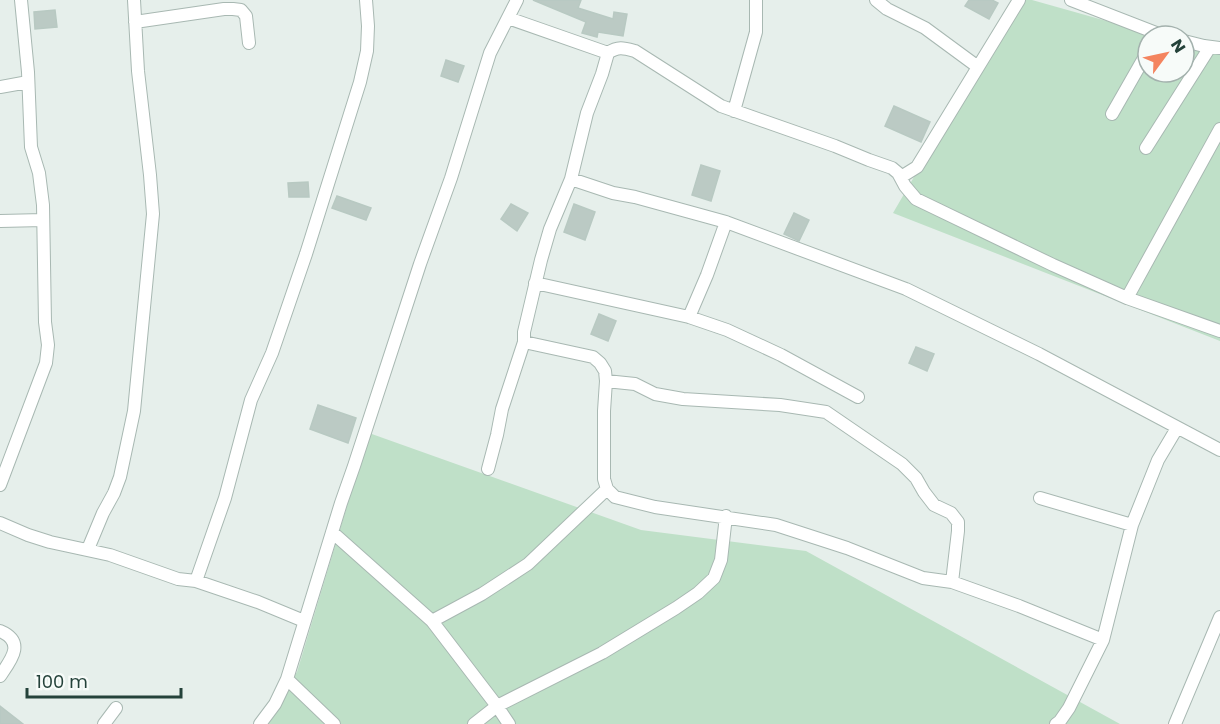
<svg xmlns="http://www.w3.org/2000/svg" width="1220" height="724" font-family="Poppins,sans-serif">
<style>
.green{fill:#bfe0c8}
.building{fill:#bbcac4;stroke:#b8c9c2;stroke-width:1.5}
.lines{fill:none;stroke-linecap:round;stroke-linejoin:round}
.street-casing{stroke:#a8b8b2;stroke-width:14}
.street{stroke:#fff;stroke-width:12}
</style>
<rect width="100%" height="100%" fill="#e6efeb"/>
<path class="green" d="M1017,0H1032L1160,36H1148V72H1184V43L1220,53V341L893,213Z
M369,433L641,530L806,551L1120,724H256L297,672Z"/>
<path class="building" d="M533,0H581L578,8L613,19L614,12L627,14L623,36L598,32L597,37L582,33L586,22Z
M969,0H992L998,3L989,19L965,6Z
M55,10L57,27L35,29L34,12Z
M446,60L464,66L458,82L441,76Z
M894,106L930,122L921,142L885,126Z
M701,165L720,171L711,201L692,195Z
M308,182L309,197H289L288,183Z
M337,196L371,208L366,220L332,208Z
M511,204L528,213L517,231L501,219Z
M574,204L595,212L585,240L564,232Z
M794,213L809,220L799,241L784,234Z
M599,314L616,321L608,341L591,334Z
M916,347L934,354L927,371L909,363Z
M318,405L356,418L348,443L310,429Z
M0,706L23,724H0Z"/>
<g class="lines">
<g class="street-casing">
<path id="street" d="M876,0L887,9L925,28L978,67
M1071,0L1164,36
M508,18L608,53C618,46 624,48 635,51L721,106L835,146L869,160L892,168L898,173L905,186L916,199L1053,265L1127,298L1220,331
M135,22L224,9H233L241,10L246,16L249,43
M1184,41L1204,46L1220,48
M608,53L602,74L587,113L571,179L613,193L635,197L726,222L906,289L1039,354L1220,450
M0,87L28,82
M734,111L756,32V0
M1112,114L1148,51
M1146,148L1210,47
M901,177L917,167L1019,0
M0,221L43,220
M535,283L689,317L727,330L781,355L858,397
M1127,298L1220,129
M689,317L707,275L726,222
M524,342L593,357L600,363L605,371L606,381L604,411V479L607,489L615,497L655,507L776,525L847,548L923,578L952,582L1019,606L1103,640
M606,381L635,384L655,394L683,399L780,405L826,412L902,464L916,478L924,492L934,505L951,513L958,522V531L952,582
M488,469L497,435L502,409L524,342V332L541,260L550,229L571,179
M0,485L46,363L48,345L45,322L43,205L39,173L31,147L28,72L21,0
M1040,498L1132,525
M0,523L28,535L50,542L110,555L178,579L196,581L225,498L251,400L272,353L306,254L360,82L367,51L368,26L366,0
M332,532L432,621L497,706L509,724
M88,549L103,513L114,493L120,477L134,411L153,214L150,175L138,71L134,0
M196,581L258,602L304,621
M432,621L482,594L528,564L607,489
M0,631C26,642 11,660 0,676
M287,679L334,724
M104,724L116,708
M260,724L275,704L287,679L341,503L354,466L420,264L451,178L490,53L517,0
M474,724L497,706L602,653L676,608L698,593L714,578L721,560L726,516
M1056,724L1060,721L1069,708L1103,640L1132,525L1158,460L1177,428
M1175,724L1220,617"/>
</g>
<use href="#street" class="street"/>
</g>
<g transform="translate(1166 54) rotate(57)"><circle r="28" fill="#f7fbf9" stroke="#a3b1ad" stroke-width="1.5"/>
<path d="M0-4.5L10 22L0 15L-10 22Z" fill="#f4845f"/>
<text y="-9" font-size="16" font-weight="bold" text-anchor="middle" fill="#24423a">N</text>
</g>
<path d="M27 688v9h154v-9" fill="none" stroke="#24423a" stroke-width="3"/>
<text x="36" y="688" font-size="18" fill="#24423a" stroke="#f7fbf9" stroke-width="4.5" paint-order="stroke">100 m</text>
</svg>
